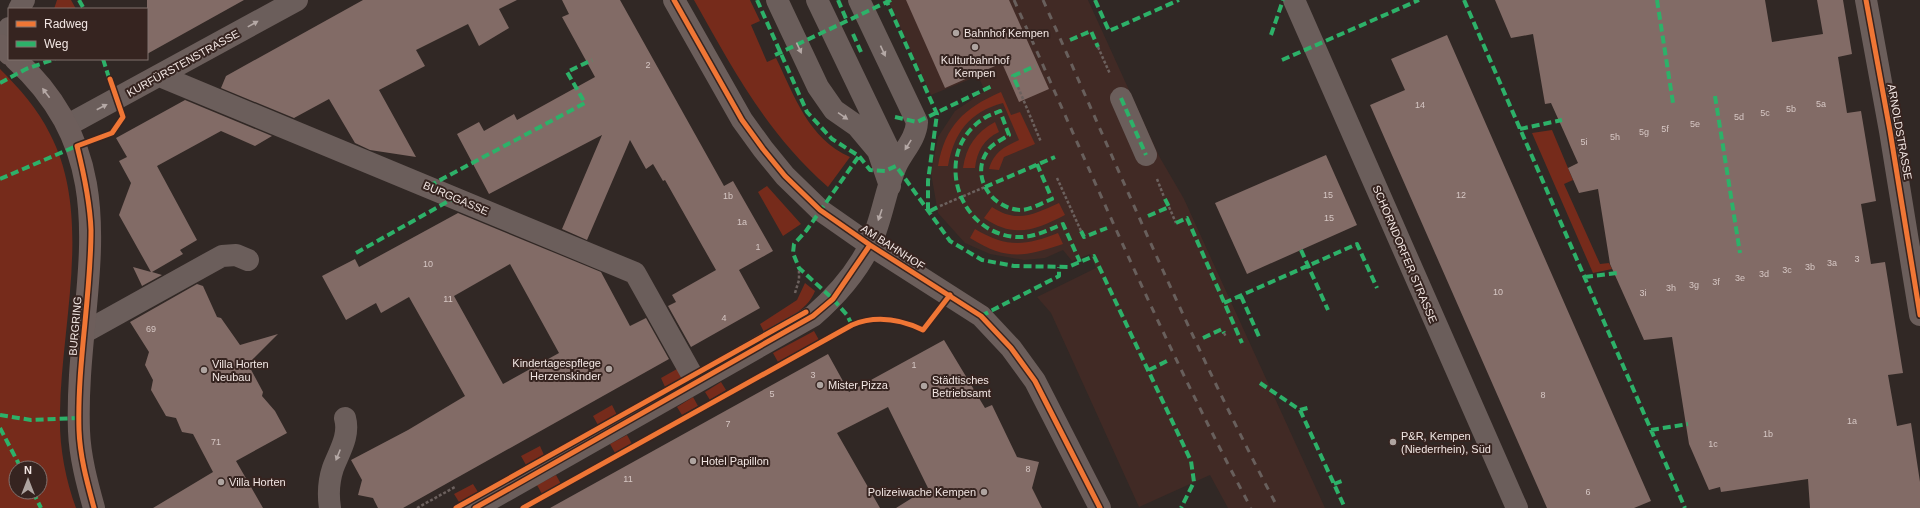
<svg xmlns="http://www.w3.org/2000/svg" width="1920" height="508" font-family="Arial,sans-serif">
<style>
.built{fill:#412a25}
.green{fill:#762b1b;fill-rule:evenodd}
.building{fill:#826b66;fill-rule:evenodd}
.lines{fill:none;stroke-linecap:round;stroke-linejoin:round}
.path{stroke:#6c615e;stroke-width:2.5;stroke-dasharray:3 2;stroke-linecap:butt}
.minor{stroke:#6b5e5b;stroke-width:22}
.major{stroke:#6d5e5b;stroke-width:22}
.rail{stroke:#685f5c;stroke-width:3;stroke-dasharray:7 7;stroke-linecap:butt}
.quiet{stroke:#2db169;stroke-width:4;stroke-dasharray:8 4;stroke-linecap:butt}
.cycleway-casing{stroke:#362420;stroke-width:8}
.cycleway{stroke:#f07635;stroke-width:5}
.oneway{fill:#b5a9a6}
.oneway2{fill:#b6a9a6}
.poi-dot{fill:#aea4a0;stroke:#362420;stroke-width:1.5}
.labels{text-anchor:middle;stroke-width:4;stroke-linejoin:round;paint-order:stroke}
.number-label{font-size:9px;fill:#d6c7c4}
.poi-label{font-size:11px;fill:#f2e6e3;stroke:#362420;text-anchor:start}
.street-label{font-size:11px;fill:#f2e6e3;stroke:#362420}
</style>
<rect width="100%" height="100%" fill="#312825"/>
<path class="built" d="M888,0H1088L1159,156L1184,199L1325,508H1228L1210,475L1139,507L1051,313L1037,297L1096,268L1090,254L1072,261L1063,250L1045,258L1024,260L990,254L965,243L938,213L931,173L938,137L955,111L985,91L978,76L931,95Z"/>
<path class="green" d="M57,0H71L76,9H54Z
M694,0H750L760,21L751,25L767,62L776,58C795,97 808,138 850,157L828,187C766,132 734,71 694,0Z
M0,69C19,88 38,109 50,134C93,216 61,324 60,413C59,445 65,478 76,508H0ZM16,468H40V492H16Z
M1001,92L1011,115L1020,112L1035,144L1004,157L999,170L989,169C994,152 1004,147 1019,140L1003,103C969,112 954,133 948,166H938C945,126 964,108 1001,92Z
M995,122L999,132C984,139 977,151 975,168H963C966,147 976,132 995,122Z
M1552,130L1573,180L1564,184L1600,264L1609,263L1612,269L1593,273L1532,133Z
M767,186L801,224L783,236L758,192Z
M1059,203L1065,215C1035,230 1015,239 984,218L992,207C1018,224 1034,214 1059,203Z
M975,229C1007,248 1025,246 1058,233L1063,244C1024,257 1007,261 970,238Z
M805,283L815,291C807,312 782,321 764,332L760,324L797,300Z
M814,331L819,340L778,362L773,353Z
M677,369L682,378L665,387L661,378Z
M721,382L726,390L710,400L705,392Z
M693,397L698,406L682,415L677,407Z
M612,405L617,415L598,425L593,416Z
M627,435L632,444L615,453L610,444Z
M540,446L544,455L526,465L521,456Z
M556,475L561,484L542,494L537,485Z
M473,484L478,492L459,502L454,494Z"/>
<path class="building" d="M147,0H244L147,54Z
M363,0H517L499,9L509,28L479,46L468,24L416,50L425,66L379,90L416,157L370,150L355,143L329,99L294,118L221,88L226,76Z
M562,0H620L724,186L733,181L773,251L739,270L760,308L691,347L668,306L676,302L672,295L716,270L665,180L663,181L653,164L646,169L630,140L587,240L562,229L602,135L489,194L457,134L479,122L484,131L514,114L517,120L595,77L562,17L569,14Z
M906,0H1009L1049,89L1019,102L1002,63L945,88Z
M1495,0H1765L1772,42L1823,34L1817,0H1843L1852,54L1838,57L1847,113L1861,111L1876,201L1861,204L1871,264L1885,262L1903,373L1888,375L1897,426L1911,423L1920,482V508H1810L1808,479L1721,492L1720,487L1709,490L1689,444L1672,337L1644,340L1610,264L1598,189L1579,193L1568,168L1578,163L1551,103L1545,104L1533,34L1511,38Z
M1447,35L1651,501L1634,508H1547L1370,105L1405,90L1391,59Z
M185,100L272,136L255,146L221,131L157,166L197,240L180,250L183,254L152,272L162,275L142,286L133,267L151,272L119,215L131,183L119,161L127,157L116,138Z
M1326,155L1357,225L1247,274L1215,203Z
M458,213L601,272L630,326L646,318L669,359L403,508H378L373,498L358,495L362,480L351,460L408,430L465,396L409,297L381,313L376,303L346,320L322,276L355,259L359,267ZM510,264L559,353L503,384L454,296Z
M197,284L203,286L217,317L221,318L240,345L278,334L248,364L263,392L262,396L275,411L287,433L236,461L263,508H153L213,472L193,434L182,432L176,418L166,416L151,390L153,380L145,365L149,352L130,322Z
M944,340L985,408L992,405L1017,457L1039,462L1032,488L1042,508H896L928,488L888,407L837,433L880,508H550L828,354L849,392Z"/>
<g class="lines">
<path class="path" d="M1098,47L1110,74
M1018,87L1041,142
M1057,178L1081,231
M1157,179L1164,197
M940,206L985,187
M1169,207L1176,223
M795,293L799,280V268
M1224,333L1226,337
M417,508L455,487"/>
<path class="minor" d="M674,0L742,120L763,149L785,176L820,210L870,245L981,316L1011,348L1035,381L1100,508
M777,0L818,87L834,110L857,126L878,151L890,186
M817,0L890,152
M1294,0L1517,508
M1866,0L1890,131L1920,315
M19,9L24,0
M0,45L9,28
M160,76L635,273L696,382
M1121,98L1146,155
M68,125L297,0
M85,332L222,256L236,255L248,260
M330,508C328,495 329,480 333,468C339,452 350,436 345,418
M475,508L813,316C836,296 857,272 870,245C882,220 885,191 896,166C903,151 916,139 917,122L859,0"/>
<path class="major" d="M0,45L9,54
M15,59C135,168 74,293 79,431C80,457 87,483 94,508"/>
<path class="rail" d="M1014,0C1090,170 1163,343 1251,508
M1043,0C1119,170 1191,343 1278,508"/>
<path class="quiet" d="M79,0L84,9
M757,0L807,112L832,139L859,156L870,170L885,171L896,166L950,241L982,260L1014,266L1068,267L1094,256L1191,461L1194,482L1181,508
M838,0L847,21
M891,0L887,2L937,114L928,181V212L940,206
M1095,0L1109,31L1179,0
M1464,0L1685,508
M1657,0L1673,103
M853,34L861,52
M1271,35L1283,0
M1070,40L1091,31L1098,47
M775,55L887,2L886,0
M103,59L110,81
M1282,60L1419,0
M0,83L26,69L55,59
M1018,87L1013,76L1035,66
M1715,96L1740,253
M1121,98L1146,155
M895,117L917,122L992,86
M1520,129L1562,120
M1037,164L1052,199C1042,203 1030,210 1020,210C990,208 969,174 989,149C994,143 1003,139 1009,135L1000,111C994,114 988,115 983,119C932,152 957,233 1016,237C1033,238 1048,230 1063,224L1080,262
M0,179L79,145
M429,186L585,103L567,72L592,60
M985,187L1055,157
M1148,216L1169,207L1164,197
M1176,223L1187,218L1242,343
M1081,231L1084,237L1107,228
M1301,250L1328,310
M356,253L454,198
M1585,277L1617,273
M1241,296L1260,339
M1224,303L1357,244L1377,288
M981,316L1059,276V267
M852,325L847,315L833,299L799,268L793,253L794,244L806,231L859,156
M1203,338L1222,329L1224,333
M1149,370L1169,360
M1260,383L1300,410L1311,407
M1300,410L1345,508
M0,415L31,420L79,418
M0,428L21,468
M1651,430L1688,424
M1334,484L1342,481
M33,492L41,508"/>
<g class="cycleway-casing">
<path id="cycleway" d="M674,0L742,120L763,149L785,176L820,210L870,245L981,316L1011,348L1035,381L1100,508
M1866,0L1890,131L1920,315
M94,508C87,482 80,457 79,430C77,363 91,297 91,230C90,201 84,174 77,146L112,133L123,117L110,79
M456,508L806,312
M475,508L813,316L833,299L870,245
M523,508L852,325C876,315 900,319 923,330L950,295"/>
</g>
<use href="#cycleway" class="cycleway"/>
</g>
<defs><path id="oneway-solid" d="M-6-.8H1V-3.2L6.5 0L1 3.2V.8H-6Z"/></defs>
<g class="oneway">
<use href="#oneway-solid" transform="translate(253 24) rotate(-29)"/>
<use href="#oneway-solid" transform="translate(799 48) rotate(65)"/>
<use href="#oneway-solid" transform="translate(883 51) rotate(65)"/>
<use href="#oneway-solid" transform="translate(102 107) rotate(-28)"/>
<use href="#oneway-solid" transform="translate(843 116) rotate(34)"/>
<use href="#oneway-solid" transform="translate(908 145) rotate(122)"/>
<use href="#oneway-solid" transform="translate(880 215) rotate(109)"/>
<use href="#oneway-solid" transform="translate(338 455) rotate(112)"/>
</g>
<use class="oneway2" href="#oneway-solid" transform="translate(46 93) rotate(-127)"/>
<g class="poi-dot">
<circle cx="956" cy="33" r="4"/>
<circle cx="975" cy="47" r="4"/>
<circle cx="609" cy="369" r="4"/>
<circle cx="204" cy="370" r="4"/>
<circle cx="820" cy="385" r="4"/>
<circle cx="924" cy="386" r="4"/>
<circle cx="1393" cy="442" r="4"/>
<circle cx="693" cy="461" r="4"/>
<circle cx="221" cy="482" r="4"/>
<circle cx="984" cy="492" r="4"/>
</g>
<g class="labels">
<g class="number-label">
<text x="648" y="68">2</text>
<text x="1821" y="107">5a</text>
<text x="1420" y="108">14</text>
<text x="1791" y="112">5b</text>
<text x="1765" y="116">5c</text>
<text x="1739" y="120">5d</text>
<text x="1695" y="127">5e</text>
<text x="1665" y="132">5f</text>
<text x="1644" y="135">5g</text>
<text x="1615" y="140">5h</text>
<text x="1584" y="145">5i</text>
<text x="1328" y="198">15</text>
<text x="1461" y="198">12</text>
<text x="728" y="199">1b</text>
<text x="1329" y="221">15</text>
<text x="742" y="225">1a</text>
<text x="758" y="250">1</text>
<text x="1857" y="262">3</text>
<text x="1832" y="266">3a</text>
<text x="428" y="267">10</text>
<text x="1810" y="270">3b</text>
<text x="1787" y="273">3c</text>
<text x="1764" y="277">3d</text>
<text x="1740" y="281">3e</text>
<text x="1716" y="285">3f</text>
<text x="1694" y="288">3g</text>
<text x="1671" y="291">3h</text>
<text x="1498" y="295">10</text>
<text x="1643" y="296">3i</text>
<text x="448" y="302">11</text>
<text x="724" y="321">4</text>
<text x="151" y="332">69</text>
<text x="914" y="368">1</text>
<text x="813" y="378">3</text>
<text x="772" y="397">5</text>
<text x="1543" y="398">8</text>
<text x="1852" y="424">1a</text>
<text x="728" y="427">7</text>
<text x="1768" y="437">1b</text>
<text x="216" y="445">71</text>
<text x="1713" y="447">1c</text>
<text x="1028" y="472">8</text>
<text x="628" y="482">11</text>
<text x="1588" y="495">6</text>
</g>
<g class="poi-label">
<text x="964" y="37">Bahnhof Kempen</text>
<text x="975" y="64" text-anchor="middle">Kulturbahnhof<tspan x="975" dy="13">Kempen</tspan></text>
<text x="601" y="367" text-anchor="end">Kindertagespflege<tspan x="601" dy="13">Herzenskinder</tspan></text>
<text x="212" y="368">Villa Horten<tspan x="212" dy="13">Neubau</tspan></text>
<text x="932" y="384">Städtisches<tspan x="932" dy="13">Betriebsamt</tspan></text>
<text x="828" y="389">Mister Pizza</text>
<text x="1401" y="440">P&amp;R, Kempen<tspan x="1401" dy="13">(Niederrhein), Süd</tspan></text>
<text x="701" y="465">Hotel Papillon</text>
<text x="229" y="486">Villa Horten</text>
<text x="976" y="496" text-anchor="end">Polizeiwache Kempen</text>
</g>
<g class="street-label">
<text transform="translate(183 63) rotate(-29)" y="4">KURFÜRSTENSTRASSE</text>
<text transform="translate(1900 132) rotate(80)" y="4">ARNOLDSTRASSE</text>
<text transform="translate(456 198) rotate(23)" y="4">BURGGASSE</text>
<text transform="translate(893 247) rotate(33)" y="4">AM BAHNHOF</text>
<text transform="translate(1405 254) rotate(67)" y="4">SCHORNDORFER STRASSE</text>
<text transform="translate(75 326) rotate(-85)" y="4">BURGRING</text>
</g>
</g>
<rect x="8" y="8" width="140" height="52" fill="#362420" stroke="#81726e"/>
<rect x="16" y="21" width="20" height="6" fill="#f07635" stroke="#81726e"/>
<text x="44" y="28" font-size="12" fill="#f2e6e3">Radweg</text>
<rect x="16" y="41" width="20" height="6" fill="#2db169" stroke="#81726e"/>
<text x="44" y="48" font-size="12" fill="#f2e6e3">Weg</text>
<g transform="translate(28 480)"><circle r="19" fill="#362420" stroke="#81726e"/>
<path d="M0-3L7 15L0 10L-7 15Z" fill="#aea4a0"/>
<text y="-6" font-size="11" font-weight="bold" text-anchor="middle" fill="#f2e6e3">N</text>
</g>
</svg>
